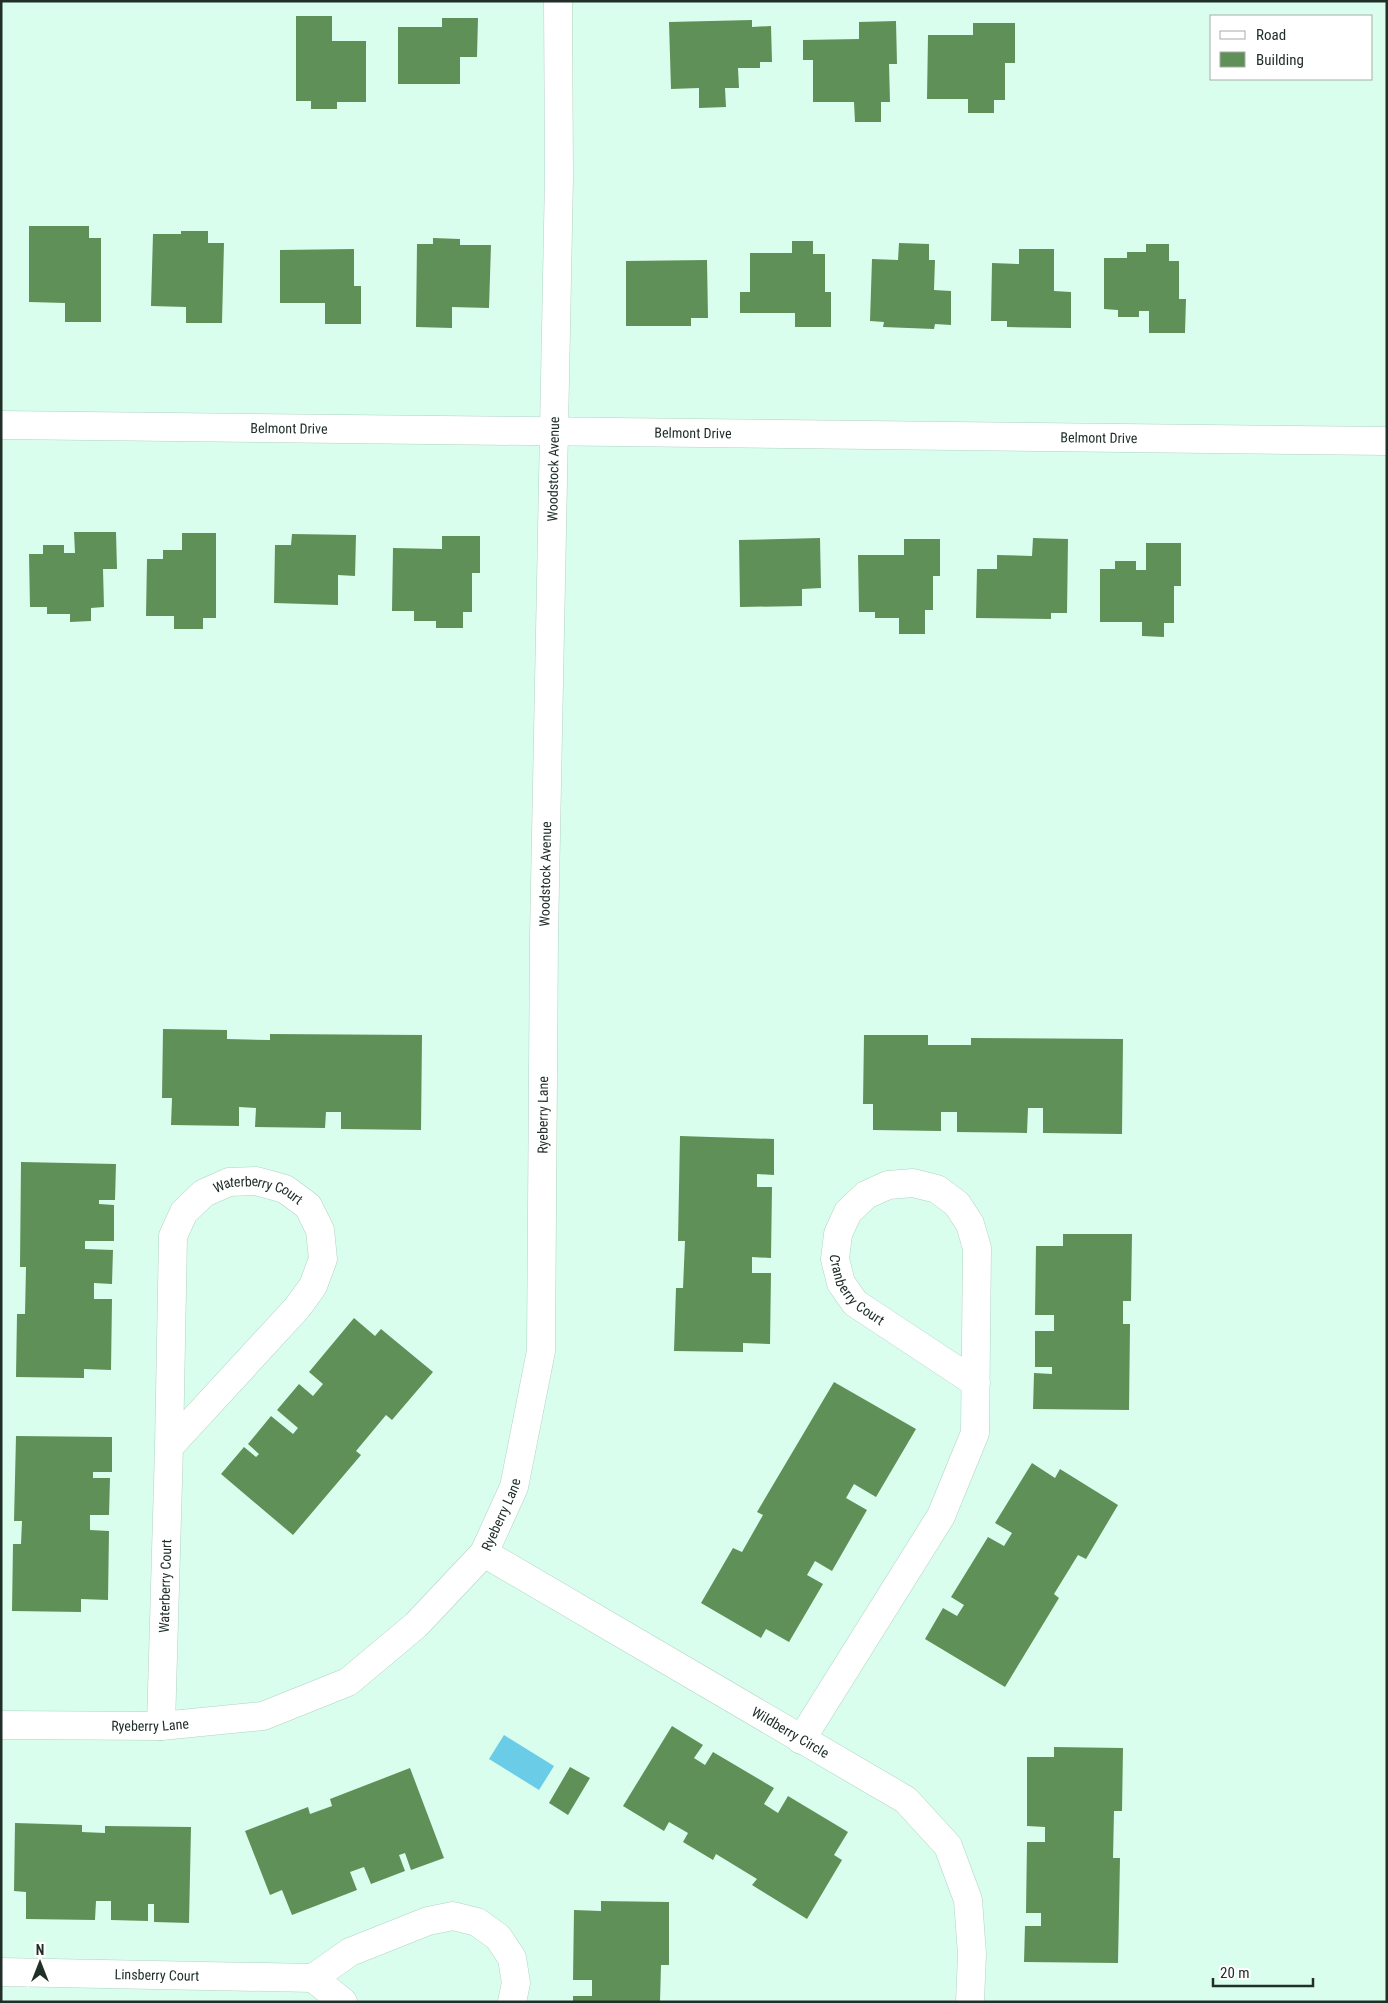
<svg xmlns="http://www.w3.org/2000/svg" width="1388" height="2003" font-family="'Roboto Condensed',sans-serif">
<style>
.water{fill:#6acce7}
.building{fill:#5f9057}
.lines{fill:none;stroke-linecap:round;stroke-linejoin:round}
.street-casing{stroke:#b0d3c3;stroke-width:29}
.street{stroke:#fff;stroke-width:28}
.labels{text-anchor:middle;stroke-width:4;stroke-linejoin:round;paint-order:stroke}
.street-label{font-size:14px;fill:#212f29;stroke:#fff}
</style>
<rect width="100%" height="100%" fill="#dafeee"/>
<path class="water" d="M504,1735L554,1766L539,1790L489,1759Z"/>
<path class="building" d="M296,16H332V41H366V102H337V109H311V101H296Z
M442,18H478L477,57H460V84H398V27H442Z
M752,20V27L771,26L772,62H760V68H738L739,88H725L726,107L699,108V88L671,89L669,22Z
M896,21L897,64H889L890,102H881V122H855L854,102H813V60H803V40L859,39V22Z
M973,23H1015V63H1005V100H994V113H968V99H927L928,35H973Z
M29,226H89V238H101V322H65V303L29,302Z
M181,231H208V243H224L222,323H186V307L151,306L153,234H181Z
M433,238L460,239V245H491L489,308L452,307V328L416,327L417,244H433Z
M792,241H813V254H825V292H831V327H795V313H740V292H750V253H792Z
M899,243L929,244V260H935L934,290L951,291V325L935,324L934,329L883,327L884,322L870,321L872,259L898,260Z
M1146,244H1169V261H1179V299H1186L1185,333H1149V311H1139V317H1118V310L1104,309V258H1127V252H1146Z
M354,249V286H361V324H325V303H280V250Z
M1019,249H1054V291L1071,292V328L1007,327V321H991L992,263L1019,264Z
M707,260L708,318H691V326H626V261Z
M74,532H116L117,569H103L104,607L91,608V621L70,622V614H47V607H30L29,554H43V545H64V553H75Z
M182,533H216V618H203V629H174V616H146L147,559H163V550H182Z
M292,534L356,535L355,576L338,575V605L274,603L275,545H291Z
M442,536H480V573H472V612H463V628H436V621H414V611H392L393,548L442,549Z
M820,538L821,588L802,589V606L740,607L739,540Z
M1033,538L1068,539L1067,613H1051V619L976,618L977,569H997V555L1032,556Z
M904,539H940V576H933V610H925V634H899V618H875V612H859L858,555H904Z
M1146,543H1181V586H1174V623H1164V637L1142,636V622H1100V569H1115V561H1136V570H1146Z
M163,1029L227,1030V1039L270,1040V1034L422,1035L421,1130L341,1129V1112H326L325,1128L255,1127L256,1108L239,1107V1126L171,1125L172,1098H162Z
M864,1035H928V1045H971V1038L1123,1039L1122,1134L1043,1133V1108H1028L1027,1133L957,1132V1112H941V1131L873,1130V1104H863Z
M680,1136L774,1139V1175L757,1174V1187H772L771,1258L752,1257V1273H771L770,1344L743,1343V1352L674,1351L676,1288H683L685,1241H678Z
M21,1162L116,1164L115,1200H99V1204L114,1205V1241H85V1249L113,1250L112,1284L94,1283V1299H112L111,1370L84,1369V1378L16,1377L17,1314H25L26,1267H20Z
M1063,1234H1132L1131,1301H1123V1324H1130L1129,1410L1033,1409L1034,1373L1052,1374V1367H1035V1331H1054V1315H1035L1036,1246H1063Z
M354,1318L375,1336L381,1329L433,1372L392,1420L386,1415L356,1451L361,1455L293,1535L221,1474L244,1447L256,1457L259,1454L248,1444L271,1416L293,1434L298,1428L277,1410L299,1384L313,1396L323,1384L309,1372Z
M834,1382L916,1429L876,1497L854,1484L846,1498L867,1510L832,1571L815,1561L807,1575L823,1584L789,1642L766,1629L761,1638L701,1603L733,1548L742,1552L763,1515L757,1512Z
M16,1436L112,1437V1472H93V1478H110L109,1515H90V1530L109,1531L108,1600L81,1599V1612L12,1611L13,1544H21L22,1521H14Z
M1032,1463L1055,1478L1060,1469L1118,1505L1086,1559L1078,1555L1054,1594L1059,1598L1005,1687L925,1639L943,1608L957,1616L964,1605L951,1597L988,1537L1004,1546L1012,1533L995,1523Z
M672,1726L703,1745L694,1758L705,1765L713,1752L774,1788L764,1804L778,1813L788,1796L848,1832L834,1855L842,1860L807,1919L752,1885L757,1879L716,1854L713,1860L683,1842L688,1833L669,1822L664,1831L623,1806Z
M1054,1747L1123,1748L1122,1811H1114L1113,1858H1120L1118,1963L1024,1962L1025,1926H1041V1913H1026L1027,1842H1045V1827L1027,1826V1757H1054Z
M570,1767L590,1778L568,1815L549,1803Z
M410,1768L444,1858L411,1870L405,1853L399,1855L405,1871L371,1884L364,1867L350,1872L357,1890L292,1915L282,1890L270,1895L245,1831L308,1807L310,1814L332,1806L330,1799Z
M15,1823L82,1825V1832L105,1833V1826L191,1827L189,1923L154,1922V1904H148V1921L111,1920V1901H96L95,1920L26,1919V1892L14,1891Z
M601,1901L669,1902V1965H661L660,2002H573V1996H592V1980H573L574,1910L601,1911Z"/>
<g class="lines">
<g class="street-casing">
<g id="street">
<path id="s1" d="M1,425L1387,441"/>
<path id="s2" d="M484,1553L906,1800L948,1846L968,1900L972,1954L970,2002"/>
<path id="s3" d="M1,1725L161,1726L263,1716L348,1682L416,1625L484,1553L514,1487L541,1351L544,936L559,177L558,1"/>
<path id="s4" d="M161,1726L169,1447L173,1236L184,1212L204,1193L229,1182L256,1181L285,1189L308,1206L320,1230L323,1259L313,1286L297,1308L169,1447"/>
<path id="s5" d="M801,1740L941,1516L975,1433L977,1248L970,1224L957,1204L937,1189L913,1183L888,1185L866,1195L848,1212L838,1234L835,1259L841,1283L855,1303L976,1383"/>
<path id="s6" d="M1,1972L313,1978L350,1952L428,1921L453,1916L477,1922L498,1937L512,1958L516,1983L512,2002"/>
<path d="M313,1978L343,2002"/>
</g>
</g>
<use href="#street" class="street"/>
</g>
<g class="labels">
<g class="street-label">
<text dy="5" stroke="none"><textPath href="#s1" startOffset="288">Belmont Drive</textPath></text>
<text dy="5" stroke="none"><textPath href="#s1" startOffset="692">Belmont Drive</textPath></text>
<text dy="5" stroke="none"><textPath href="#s1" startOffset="1098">Belmont Drive</textPath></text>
<text dy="5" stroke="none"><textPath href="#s3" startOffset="1635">Woodstock Avenue</textPath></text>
<text dy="5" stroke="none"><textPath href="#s3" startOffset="1230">Woodstock Avenue</textPath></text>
<text dy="5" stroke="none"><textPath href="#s3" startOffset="989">Ryeberry Lane</textPath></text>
<text dy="5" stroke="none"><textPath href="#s4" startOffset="602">Waterberry Court</textPath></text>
<text dy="5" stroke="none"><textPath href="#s5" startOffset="800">Cranberry Court</textPath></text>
<text dy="5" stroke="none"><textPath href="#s3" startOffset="584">Ryeberry Lane</textPath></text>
<text dy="5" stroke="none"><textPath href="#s4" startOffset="140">Waterberry Court</textPath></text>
<text dy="5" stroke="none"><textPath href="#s3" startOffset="149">Ryeberry Lane</textPath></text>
<text dy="5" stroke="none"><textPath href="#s2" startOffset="355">Wildberry Circle</textPath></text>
<text dy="5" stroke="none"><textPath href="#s6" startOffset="156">Linsberry Court</textPath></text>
</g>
</g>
<rect width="1388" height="2003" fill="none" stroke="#212f29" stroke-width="5"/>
<rect x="1210" y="15" width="162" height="65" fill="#ffffff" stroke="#a6aca9"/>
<rect x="1220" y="31" width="25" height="8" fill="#ffffff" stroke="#a6aca9"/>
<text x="1256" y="40" font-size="15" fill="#212f29">Road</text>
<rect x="1220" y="52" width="25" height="15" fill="#5f9057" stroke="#a6aca9"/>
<text x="1256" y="65" font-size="15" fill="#212f29">Building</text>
<g transform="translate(40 1963)" stroke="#ffffff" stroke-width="4" paint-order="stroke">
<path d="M0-4L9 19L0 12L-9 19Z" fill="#212f29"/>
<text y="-8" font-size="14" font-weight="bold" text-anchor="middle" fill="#212f29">N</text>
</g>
<path d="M1213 1978v8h100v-8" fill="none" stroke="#212f29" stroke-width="2.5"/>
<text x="1220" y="1978" font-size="15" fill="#212f29" stroke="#ffffff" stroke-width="4" paint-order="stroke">20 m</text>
</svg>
